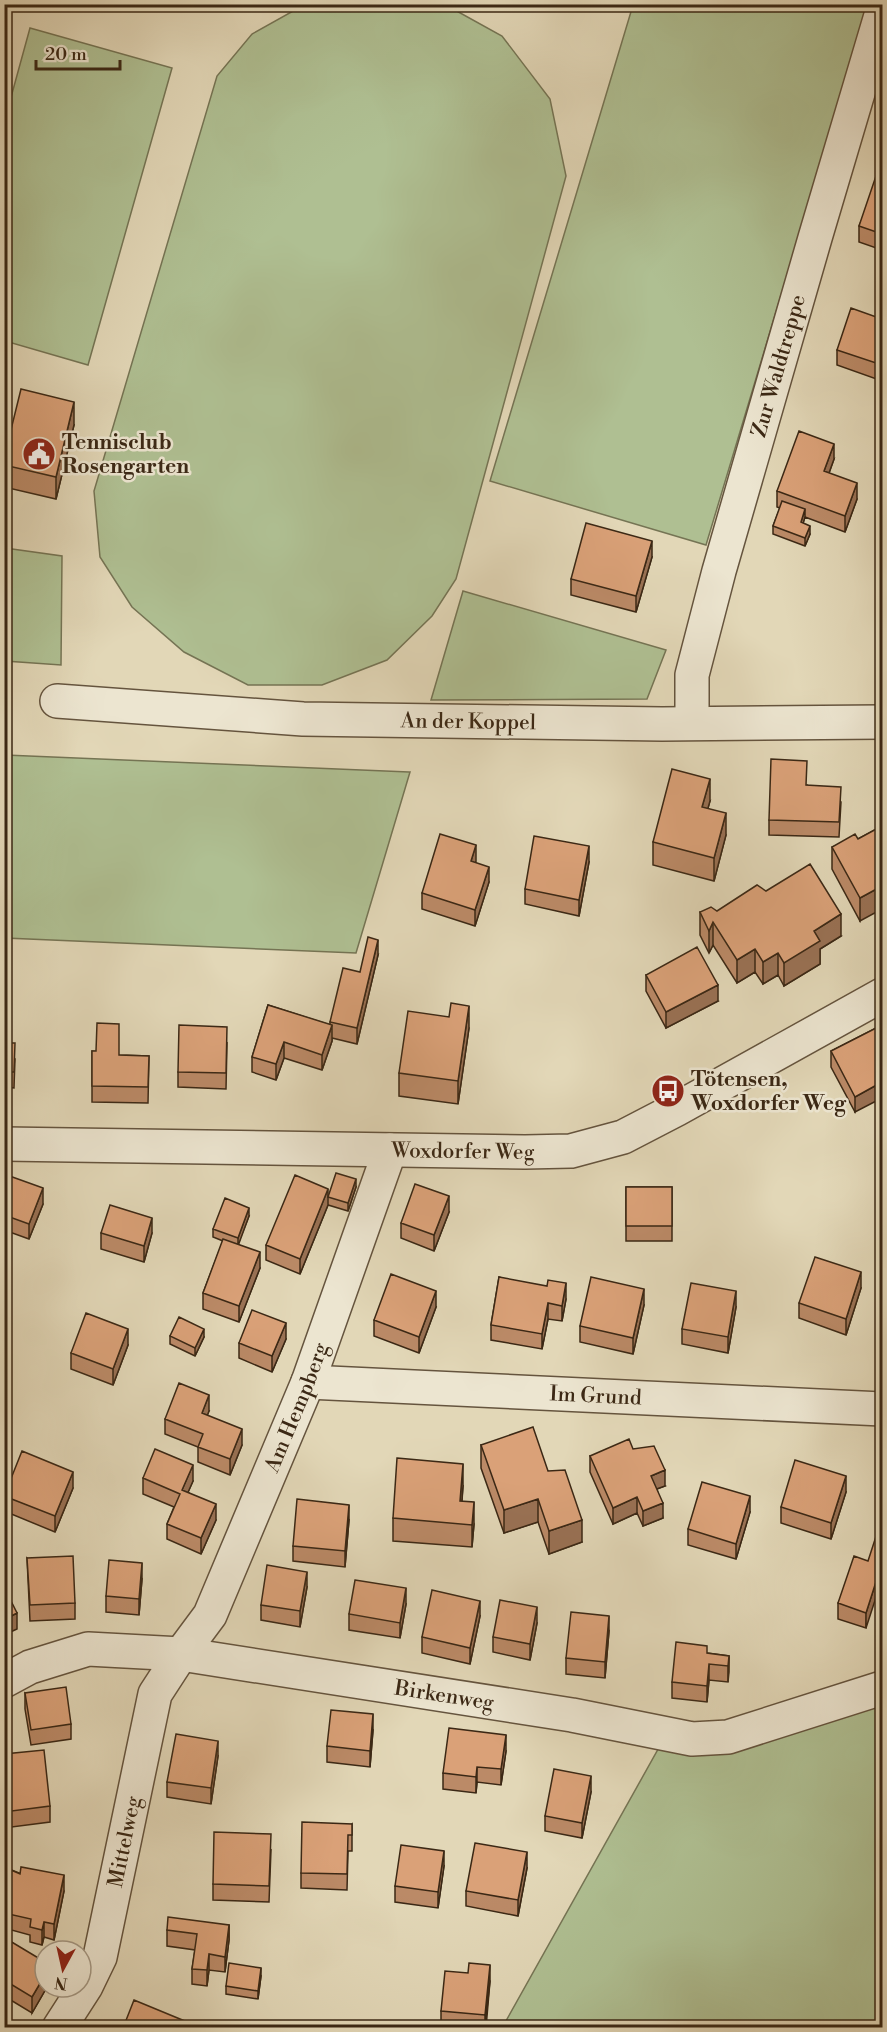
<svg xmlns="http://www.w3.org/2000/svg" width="887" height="2032" font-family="'Libre Bodoni',serif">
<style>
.green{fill:#afbf92;stroke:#757454;stroke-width:1.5}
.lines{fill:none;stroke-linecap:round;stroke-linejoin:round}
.minor-casing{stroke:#65543e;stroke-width:36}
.minor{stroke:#ece5d0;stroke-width:33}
.wall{fill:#bb8a67;stroke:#3b2815;stroke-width:1.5}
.shaded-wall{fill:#997154;stroke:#3b2815;stroke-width:1.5}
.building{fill:#daa178;stroke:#3b2815;stroke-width:1.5}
.labels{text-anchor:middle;stroke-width:5;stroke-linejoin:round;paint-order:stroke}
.street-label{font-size:21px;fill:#3b2815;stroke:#ece5d0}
.poi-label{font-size:21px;font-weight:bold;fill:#3b2815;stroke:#ece5d0;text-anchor:start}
</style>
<rect width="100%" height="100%" fill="#e2d7b7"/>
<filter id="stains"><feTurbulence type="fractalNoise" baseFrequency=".00333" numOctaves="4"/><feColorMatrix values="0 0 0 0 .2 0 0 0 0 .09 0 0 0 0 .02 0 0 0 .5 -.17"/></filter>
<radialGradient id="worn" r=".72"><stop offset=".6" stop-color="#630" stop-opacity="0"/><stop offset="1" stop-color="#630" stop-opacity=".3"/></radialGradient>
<path class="green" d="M444,4L502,36L550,99L566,176L456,579L432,616L387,660L322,685H248L184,652L132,607L100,557L94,491L217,76L252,34L302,6Z
M778,4L871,5L861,29L706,545L490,481L633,5Z
M30,28L172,68L88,365L5,341V119Z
M5,548L62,556L61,665L5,661Z
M463,591L666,650L647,699L431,700Z
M5,755L409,772H410L356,953L5,938Z
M882,1698V2027L502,2028L661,1744Z"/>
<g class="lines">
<g class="minor-casing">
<g id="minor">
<path id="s1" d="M57,701L303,719L662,724L882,722"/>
<path id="s2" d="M692,723V675L719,571L815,238L882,12"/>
<path id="s3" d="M4,1144L525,1152L571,1151L623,1137L677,1109L882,995"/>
<path id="s4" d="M308,1382L882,1409"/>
<path id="s5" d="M4,1681L30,1667L88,1649L181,1654L572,1715L692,1739L728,1737L882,1688"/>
<path id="s6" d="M59,2028L86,1986L100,1957L155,1694L181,1654L210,1615L308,1382L390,1150"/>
</g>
</g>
<use href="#minor" class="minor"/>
</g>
<path class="wall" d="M882,175V250L859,242V226Z
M882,319V381L837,365V350Z
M74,425L56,499L4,487V458Z
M834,459L829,473L857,499L845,532L805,517L803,523L810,534L805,546L773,534V526L780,508L777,507V491Z
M882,531V556L879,555V540Z
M652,557L636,612L571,595V579Z
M807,785L841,802L839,837L769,835V820Z
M710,801L708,808L726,835L714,881L653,865V842Z
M880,827L860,921L832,869V847L858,839Z
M476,861L475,862L489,882L475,926L422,909V893Z
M589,862L579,916L525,904V889Z
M717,911L841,936L820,949V964L784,986L778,975L763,984L755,972L737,983L713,945L709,953L700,935V912Z
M378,955L357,1044L332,1038V1041L322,1070L284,1058L276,1080L252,1072V1057L268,1005L330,1025V1022L360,972Z
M646,975L718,1001L666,1028L646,991Z
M449,1017L469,1028L458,1104L399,1096V1073Z
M880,1026L855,1112L831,1067V1051Z
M4,1043L15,1059L14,1088L4,1087Z
M227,1043L226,1089L178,1087V1072Z
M92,1051L119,1055L149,1056L148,1103L92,1102Z
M4,1174L43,1204L29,1239L4,1230Z
M356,1187L348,1211L328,1205L300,1274L266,1260V1245L328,1197Z
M626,1187H672V1241H626Z
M449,1212L434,1251L401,1238V1223Z
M249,1216L238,1244L260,1268L239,1322L203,1309V1293L223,1241L213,1237V1229Z
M101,1233H152L144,1262L101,1249Z
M499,1277L566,1299L562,1321L548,1319L542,1349L491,1340V1325Z
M861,1288L846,1335L799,1318V1303Z
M644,1305L633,1354L580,1342V1326Z
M436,1307L419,1353L374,1336V1320Z
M736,1307L728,1353L682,1344V1329Z
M882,1322V1353L877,1351V1336Z
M170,1336L204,1337L195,1356L170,1344Z
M286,1339L272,1372L239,1358V1343Z
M128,1345L113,1385L71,1369V1353Z
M209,1411L207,1415L242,1445L230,1475L198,1462V1447L165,1434V1419Z
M481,1445L548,1471L582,1542L549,1554L538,1522L504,1533L481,1468Z
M590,1456L665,1486L657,1489L663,1518L643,1526L637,1513L613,1524L590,1472Z
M143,1478L193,1481L188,1492L216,1520L201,1554L167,1539V1524L174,1507L143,1494Z
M463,1486L462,1501L474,1524L472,1547L393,1541V1518Z
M73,1488L55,1532L4,1511V1495Z
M846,1492L831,1539L781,1523V1507Z
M750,1512L736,1559L688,1545V1529Z
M349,1520L345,1567L293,1561V1546Z
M27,1558L75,1603V1619L30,1621Z
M868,1561L866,1628L838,1619V1603Z
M142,1579L139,1615L106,1612V1596Z
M307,1587L300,1627L261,1620V1605Z
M406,1604L400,1638L349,1630V1614Z
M480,1616L470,1664L422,1653V1637Z
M537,1623L530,1660L493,1652V1637Z
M609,1631L605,1678L566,1674V1658Z
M707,1653L729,1656L728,1682L709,1680L707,1702L672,1698V1682Z
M25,1693L71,1724V1739L31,1745L25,1709Z
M373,1730L370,1767L327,1762V1746Z
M506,1751L501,1785L477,1782L476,1793L443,1789V1773Z
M4,1754L50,1806V1822L4,1828Z
M218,1756L211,1804L167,1797V1782Z
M591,1792L582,1838L545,1831V1816Z
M352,1824V1851H348L347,1890L301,1888V1873Z
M271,1850L269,1902L213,1900V1884Z
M444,1866L438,1908L395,1902V1886Z
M4,1867L64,1891L54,1940L44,1937L42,1945L30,1942V1935L4,1928Z
M527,1868L518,1916L466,1906V1891Z
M229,1925V1940L225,1972L209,1970L207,1986L192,1984V1969L195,1950L167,1946V1930Z
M4,1949L45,1987H47L32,2013L4,1996Z
M468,1973L490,1981L486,2028H453L441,2026V2011Z
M261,1976L258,1999L226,1994V1986Z"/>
<path class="shaded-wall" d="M74,402V425L56,499V477Z
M834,444V459L824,487V471Z
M857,483V499L845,532V516Z
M805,509V517L801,530V522Z
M810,526V534L805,546V538Z
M652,541V557L636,612V596Z
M710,779V801L702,829V807Z
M726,813V835L714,881V858Z
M476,845V861L471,877V861Z
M589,846V862L579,916V900Z
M489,867V882L475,926V910Z
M882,886V909L860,921V898Z
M841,914V936L820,949V964L784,986V963L814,931Z
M713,922V945L709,953V931Z
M378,940V955L357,1044V1028Z
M755,949V972L737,983V960Z
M778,953V975L763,984V962Z
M718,985V1001L666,1028V1012Z
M469,1006V1028L458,1104V1081Z
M332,1025V1041L322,1070V1055Z
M284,1042V1058L276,1080V1064Z
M882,1082V1098L855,1112V1097Z
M356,1179V1187L348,1211V1203Z
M43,1188V1204L29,1239V1224Z
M328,1189V1205L300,1274V1259Z
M449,1196V1212L434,1251V1235Z
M249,1208V1216L238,1246V1238Z
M152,1218V1233L144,1262V1246Z
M260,1252V1268L239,1322V1306Z
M861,1272V1288L846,1335V1319Z
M566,1283V1299L562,1321V1306Z
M644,1289V1305L633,1354V1338Z
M436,1291V1307L419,1353V1337Z
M736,1291V1307L728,1353V1337Z
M548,1303V1319L542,1349V1334Z
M286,1323V1339L272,1372V1356Z
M128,1329V1345L113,1385V1369Z
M204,1329V1337L195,1356V1348Z
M209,1395V1411L202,1429V1413Z
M242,1429V1445L230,1475V1459Z
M463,1464V1486L460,1523V1501Z
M193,1465V1481L182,1506V1490Z
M665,1470V1486L651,1491V1476Z
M73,1472V1488L55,1532V1516Z
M846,1476V1492L831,1539V1523Z
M750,1496V1512L736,1559V1544Z
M637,1497V1513L613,1524V1508Z
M538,1499V1522L504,1533V1510Z
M474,1502V1524L472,1547V1525Z
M663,1503V1518L643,1526V1511Z
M216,1504V1520L201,1554V1538Z
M349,1505V1520L345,1567V1551Z
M582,1520V1542L549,1554V1531Z
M142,1563V1579L139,1615V1599Z
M882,1563V1579L866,1628V1613Z
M307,1572V1587L300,1627V1611Z
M406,1588V1604L400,1638V1623Z
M480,1601V1616L470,1664V1648Z
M537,1607V1623L530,1660V1644Z
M17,1613V1629L4,1635V1620Z
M609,1616V1631L605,1678V1662Z
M729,1656V1672L728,1682V1666Z
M709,1664V1680L707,1702V1686Z
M373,1714V1730L370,1767V1751Z
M506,1735V1751L501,1785V1769Z
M218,1741V1756L211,1804V1788Z
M477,1767V1782L476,1793V1777Z
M591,1776V1792L582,1838V1823Z
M444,1851V1866L438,1908V1892Z
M527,1852V1868L518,1916V1900Z
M64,1875V1891L54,1940V1924Z
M44,1922V1937L42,1945V1930Z
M229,1925V1940L225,1972V1957Z
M209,1954V1970L207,1986V1970Z
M490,1965V1981L485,2028V2015Z
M261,1968V1976L258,1999V1991Z
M45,1975V1987H47L32,2013V1997Z"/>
<path class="building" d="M877,173L882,175V234L859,226Z
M851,308L882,319V365L837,350Z
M21,389L74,402L56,477L4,465V458Z
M799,431L834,444L824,471L857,483L845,516L777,491Z
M782,501L805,509L801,522L810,526L805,538L773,526Z
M586,523L652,541L636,596L571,579Z
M882,531V541L879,540Z
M771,759L807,761L806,785L841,787L839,822L769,820Z
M672,769L710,779L702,807L726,813L714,858L653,842Z
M880,827L882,828V886L860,898L832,847L855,834L858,839Z
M440,834L476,845L471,861L489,867L475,910L422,893Z
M534,836L589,846L579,900L525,889Z
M810,864L841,914L814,931L820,941L784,963L778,953L763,962L755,949L737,960L713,922L709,931L700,912L711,907L717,911L757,885L766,891Z
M368,937L378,940L357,1028L330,1022L343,968L360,972Z
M697,947L718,985L666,1012L646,975Z
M451,1003L469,1006L458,1081L399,1073L408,1011L449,1017Z
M268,1005L332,1025L322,1055L284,1042L276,1064L252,1057Z
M97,1023L119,1024V1055L149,1056L148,1087L92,1086V1051H96Z
M179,1025L227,1027L226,1073L178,1072Z
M880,1026L882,1031V1082L855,1097L831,1051Z
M4,1043H15L14,1072H4Z
M336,1173L356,1179L348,1203L328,1197Z
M4,1174L43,1188L29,1224L4,1215Z
M295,1175L328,1189L300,1259L266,1245Z
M415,1184L449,1196L434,1235L401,1223Z
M626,1187H672V1226H626Z
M225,1198L249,1208L238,1238L213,1229Z
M110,1205L152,1218L144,1246L101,1233Z
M223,1239L260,1252L239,1306L203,1293Z
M815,1257L861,1272L846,1319L799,1303Z
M391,1274L436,1291L419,1337L374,1320Z
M499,1277L547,1286L548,1280L566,1283L562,1306L548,1303L542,1334L491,1325Z
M591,1277L644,1289L633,1338L580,1326Z
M691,1283L736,1291L728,1337L682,1329Z
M252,1310L286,1323L272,1356L239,1343Z
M86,1313L128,1329L113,1369L71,1353Z
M179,1317L204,1329L195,1348L170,1336Z
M882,1322V1338L877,1336Z
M179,1383L209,1395L202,1413L242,1429L230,1459L198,1447L203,1434L165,1419Z
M533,1427L548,1471L565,1470L582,1520L549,1531L538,1499L504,1510L481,1445Z
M629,1439L633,1449L654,1446L665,1470L651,1476L663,1503L643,1511L637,1497L613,1508L590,1456Z
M155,1449L193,1465L182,1490L216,1504L201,1538L167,1524L180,1494L143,1478Z
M22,1451L73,1472L55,1516L4,1496Z
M397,1458L463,1464L460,1501L474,1502L472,1525L393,1518Z
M795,1460L846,1476L831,1523L781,1507Z
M702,1482L750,1496L736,1544L688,1529Z
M297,1499L349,1505L345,1551L293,1546Z
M881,1521H882V1563L866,1613L838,1603L854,1556L868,1561Z
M73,1556L75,1603L30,1605L27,1558Z
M109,1560L142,1563L139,1599L106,1596Z
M267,1565L307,1572L300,1611L261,1605Z
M355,1580L406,1588L400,1623L349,1614Z
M4,1587L17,1613L4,1620Z
M432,1590L480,1601L470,1648L422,1637Z
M500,1600L537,1607L530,1644L493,1637Z
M571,1612L609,1616L605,1662L566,1658Z
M676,1642L707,1646V1653L729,1656L728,1666L709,1664L707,1686L672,1682Z
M66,1687L71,1724L31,1730L25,1693Z
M331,1710L373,1714L370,1751L327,1746Z
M449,1728L506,1735L501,1769L477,1767L476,1777L443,1773Z
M176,1734L218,1741L211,1788L167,1782Z
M44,1750L50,1806L4,1812V1754Z
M554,1769L591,1776L582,1823L545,1816Z
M302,1822L352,1824V1835H348L347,1874L301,1873Z
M214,1832L271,1834L269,1886L213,1884Z
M475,1843L527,1852L518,1900L466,1891Z
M401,1845L444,1851L438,1892L395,1886Z
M4,1867L20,1874L21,1867L64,1875L54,1924L44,1922L42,1930L30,1927L31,1919L4,1913Z
M168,1917L229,1925L225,1957L209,1954L207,1970L192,1969L197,1934L167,1930Z
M10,1941L45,1962V1975L32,1997L4,1980V1949Z
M229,1963L261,1968L258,1991L226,1986Z
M469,1963L490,1965L485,2015L441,2011L445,1971L468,1973Z
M134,2000L192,2024L190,2028H123Z"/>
<defs>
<g id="civic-disc" transform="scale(1.725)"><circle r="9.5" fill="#8f2418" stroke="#ece5d0"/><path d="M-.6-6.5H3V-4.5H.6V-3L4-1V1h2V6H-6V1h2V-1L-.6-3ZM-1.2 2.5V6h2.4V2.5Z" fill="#fff"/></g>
<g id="bus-disc" transform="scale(1.725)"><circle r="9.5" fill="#8f2418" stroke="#ece5d0"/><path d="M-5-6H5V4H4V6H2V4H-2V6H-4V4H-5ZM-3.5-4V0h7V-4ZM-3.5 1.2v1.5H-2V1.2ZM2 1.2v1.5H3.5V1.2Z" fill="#fff"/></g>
</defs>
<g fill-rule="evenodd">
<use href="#civic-disc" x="39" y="454"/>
<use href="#bus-disc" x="668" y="1091"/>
</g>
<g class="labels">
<g class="street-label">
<text dy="7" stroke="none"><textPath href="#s2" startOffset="369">Zur Waldtreppe</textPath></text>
<text dy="7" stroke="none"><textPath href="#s1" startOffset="412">An der Koppel</textPath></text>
<text dy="7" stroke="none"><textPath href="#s3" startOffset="459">Woxdorfer Weg</textPath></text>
<text dy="7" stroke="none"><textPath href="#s4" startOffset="288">Im Grund</textPath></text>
<text dy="7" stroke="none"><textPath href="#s6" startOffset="672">Am Hempberg</textPath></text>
<text dy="7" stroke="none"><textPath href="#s5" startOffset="450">Birkenweg</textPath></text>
<text dy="7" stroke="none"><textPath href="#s6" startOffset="200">Mittelweg</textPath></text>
</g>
<g class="poi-label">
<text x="62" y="449">Tennisclub<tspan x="62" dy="24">Rosengarten</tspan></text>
<text x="691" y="1086">Tötensen,<tspan x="691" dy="24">Woxdorfer Weg</tspan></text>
</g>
</g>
<rect width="887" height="2032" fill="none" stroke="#e2d7b7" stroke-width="24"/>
<rect x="6" y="6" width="875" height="2020" fill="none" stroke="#3b2815" stroke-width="3"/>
<rect x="12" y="12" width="863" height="2008" fill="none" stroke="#3b2815" stroke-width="1.5"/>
<g transform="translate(63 1969) rotate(188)"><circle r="28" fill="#ece5d0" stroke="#a59985" stroke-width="1.5"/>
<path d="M0-4.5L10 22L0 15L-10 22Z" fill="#8f2418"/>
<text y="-9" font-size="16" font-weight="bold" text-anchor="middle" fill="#3b2815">N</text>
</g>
<path d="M36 60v9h84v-9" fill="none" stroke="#3b2815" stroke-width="3"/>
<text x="45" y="60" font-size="18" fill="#3b2815" stroke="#ece5d0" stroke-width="4.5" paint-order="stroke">20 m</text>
<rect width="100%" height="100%" filter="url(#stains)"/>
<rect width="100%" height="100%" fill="url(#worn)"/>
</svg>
